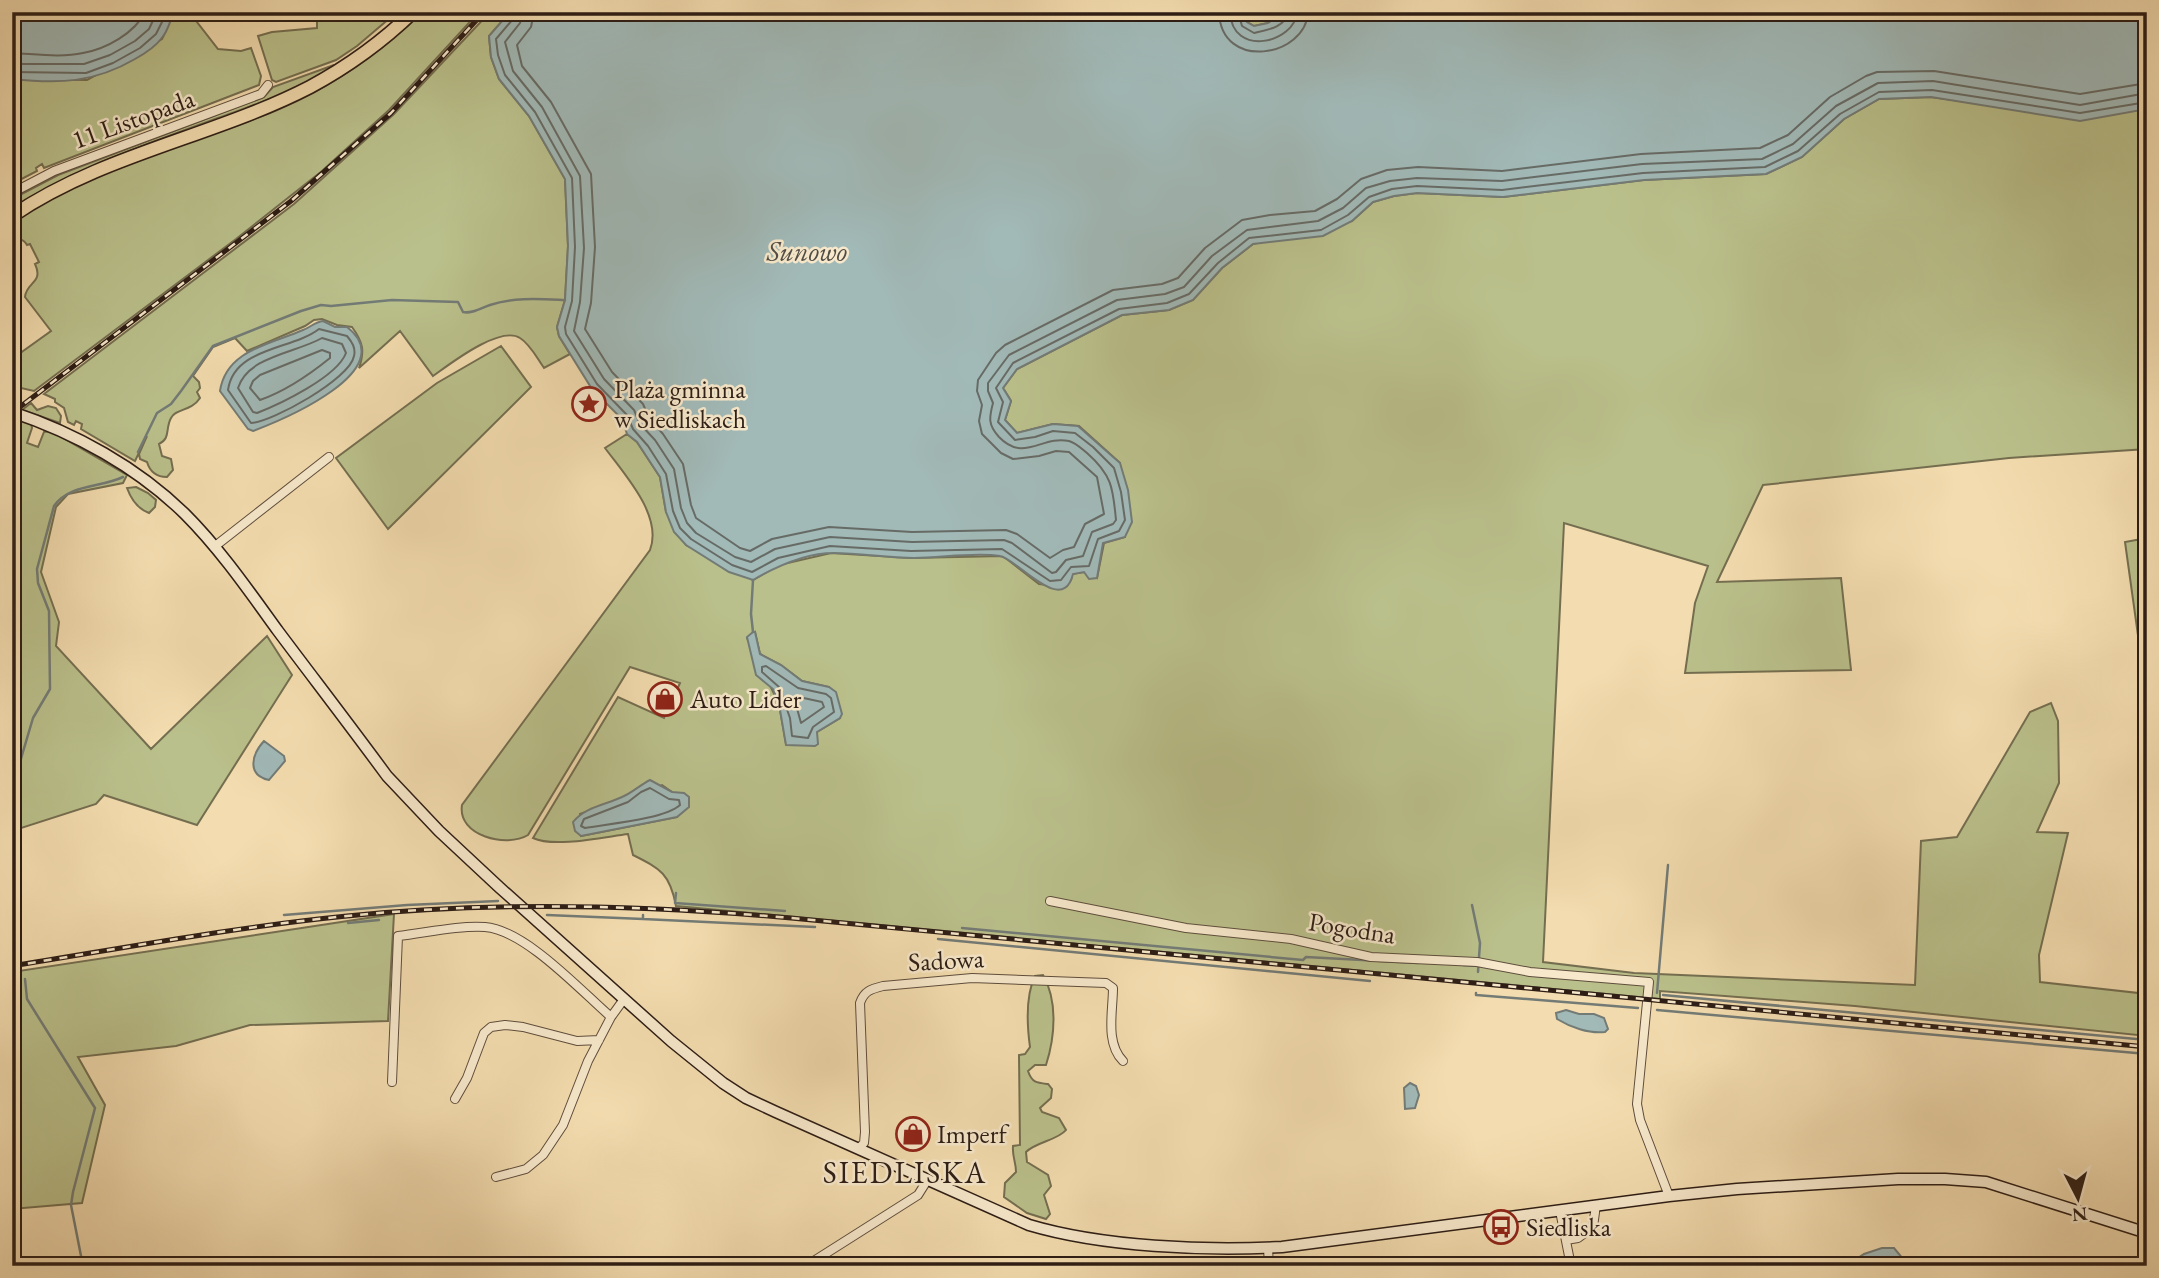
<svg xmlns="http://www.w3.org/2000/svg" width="2159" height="1278" font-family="'EB Garamond',serif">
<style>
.green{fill:#bac08b;stroke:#746e50;stroke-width:2;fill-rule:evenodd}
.water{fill:#a1b9b7;stroke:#737b76;stroke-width:2}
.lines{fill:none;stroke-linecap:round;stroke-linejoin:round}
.shore{stroke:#676b66;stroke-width:2}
.stream{stroke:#737b76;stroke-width:2.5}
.street-casing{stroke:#5e4d3c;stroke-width:10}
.secondary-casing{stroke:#2d1d15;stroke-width:13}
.primary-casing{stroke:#2d1d15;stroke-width:15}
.street{stroke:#f7e8cb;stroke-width:8}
.secondary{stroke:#f7e8cb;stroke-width:10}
.primary{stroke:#f3dcaf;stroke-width:12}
.rail-casing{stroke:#2d1d15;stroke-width:5}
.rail{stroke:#f7e8cb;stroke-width:2.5;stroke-dasharray:8;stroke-linecap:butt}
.labels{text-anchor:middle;stroke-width:5;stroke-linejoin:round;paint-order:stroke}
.street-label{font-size:26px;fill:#2d1d15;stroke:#f7e8cb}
.poi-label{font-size:26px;fill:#2d1d15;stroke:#f7e8cb;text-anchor:start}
.water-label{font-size:28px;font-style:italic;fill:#504c46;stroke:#f7e8cb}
.quarter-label{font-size:30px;letter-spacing:2px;fill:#2d1d15;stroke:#f7e8cb}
</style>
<rect width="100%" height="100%" fill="#f3dcaf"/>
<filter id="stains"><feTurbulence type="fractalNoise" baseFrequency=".00286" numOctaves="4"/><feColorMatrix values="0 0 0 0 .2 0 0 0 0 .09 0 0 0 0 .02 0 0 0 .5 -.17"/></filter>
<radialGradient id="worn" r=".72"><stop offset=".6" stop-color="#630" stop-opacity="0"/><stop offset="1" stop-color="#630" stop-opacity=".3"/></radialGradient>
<path class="green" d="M178,12H206L197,22L218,49L241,51L251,48L261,76L259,85L44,168L42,164L36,168L37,171L12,184V79L87,80L162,39L173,14Z
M317,12H397L357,46L336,60L276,82L272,80L258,36L272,32L317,28Z
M422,12H479L389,110L322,171L236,239L34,391L12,386V359L51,331L25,297C26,282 44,283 35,264L39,262L30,244L27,245C23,238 18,239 12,241V223C89,165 190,147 277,110C332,87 379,54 422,12Z
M490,12H510L489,36L491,57L499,79L529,116L565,179L568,246L565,300L557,327L559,336L570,354L544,368C537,358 530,344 520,338C500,325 450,364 433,376L400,331L359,368C365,351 363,342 352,327L337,325L322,319L314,320L305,326L247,351L235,338L213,347L193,376L199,382L200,388L197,392L200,398C191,412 176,408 171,418C165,429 171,438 159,444L162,456L171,459L173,470L167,477C156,477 150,472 147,462L140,459L139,454L147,436L135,461L81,429L82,424L76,421L74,425L68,422L64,408L55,402V399L44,394L294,204L394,114Z
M1245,12H1284L1268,23L1254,26L1247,22Z
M334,65C315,86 248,107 218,118C147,144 77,168 12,208V199L58,175L264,97L273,87Z
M1931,97L1991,105L2147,109V449L2009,458L1763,485L1717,582L1841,578L1851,670L1685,673L1695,603L1708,566L1564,523L1543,962L1634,973L1915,985L1921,841L1957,837L2030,712L2051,703L2058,721L2059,783L2037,832L2068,833L2039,955L2040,982L2147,994V1036L1855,1006L1660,991V999L676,906C670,874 661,869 633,855L628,834C604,837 554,848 533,838L618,697L664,718L680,683L630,667L528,835C507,848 457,836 462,805L650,550C663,516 625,475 605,448L627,434L637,442L660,477L666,512L686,545L753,580L779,565L831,553L912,558L1003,556L1039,584L1064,587L1071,580L1072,574L1084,572L1097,578L1104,543L1125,537L1120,463L1079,426L1053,424L1017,433L1005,420L1011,401L1003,388L1017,369L1122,315L1169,310L1193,300L1222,268L1253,244L1352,221L1373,202L1394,196L1417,193L1503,197L1644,180L1766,174L1802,157L1844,119L1879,99ZM755,632L760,654L781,665L802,681L829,687L840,718L817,732V736L786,744L779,704L747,638ZM662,785L672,792L677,817L581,836L580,814Z
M501,346L531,387L388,529L336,458L437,383Z
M31,403L37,410L48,406L56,408L61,416L60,423L22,410Z
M12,417L31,423L32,428L27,443L38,447L44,432L51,431L127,475L123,483L68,494L56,507L41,572L59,622L56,646L151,749L267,636L292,675L197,825L104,795L96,804L12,831Z
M136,487L148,493L156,500L155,507L149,513C138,509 131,499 127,488Z
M2147,538V657H2141L2125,542Z
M394,914L388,1021L250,1025L176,1046L78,1057L105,1105L82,1203L12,1209V972Z
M1043,975C1058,1001 1055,1037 1046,1065H1035L1028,1071C1032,1083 1037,1083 1048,1084L1052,1089L1051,1098L1040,1108L1042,1112L1059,1118L1066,1130C1058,1140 1036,1142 1026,1152L1027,1162L1048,1175L1051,1186L1044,1195L1050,1214L1046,1219L1027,1213L1004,1197L1005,1183L1016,1172C1016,1162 1012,1156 1013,1146L1020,1145L1019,1055L1025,1054L1030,1047C1027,1025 1025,997 1035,976Z"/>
<path class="water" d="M12,12H178L173,14C170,22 167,33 161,39C155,47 144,54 135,59C94,83 59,84 12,79Z
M510,12H1245L1247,22L1254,26L1268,23L1284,12H2147V109L2080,121L1931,97L1879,99L1844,119L1802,157L1766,174L1644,180L1503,197L1417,193L1394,196L1373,202L1352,221L1323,236L1253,244L1222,268L1193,300L1169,310L1122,315L1017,369L1003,388L1011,401L1005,420L1017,433L1053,424L1078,426L1120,463L1128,490L1132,522L1125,537L1103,543L1097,578L1089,579L1084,572L1073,574C1063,617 1016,558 1000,556C974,552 941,558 914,558C887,558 861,553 834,553C806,553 777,566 753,580L729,572L686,545L674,532L666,512L660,477L637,442L627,434L622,419L592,389L559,336L557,327L565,300L568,246L565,179L529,116L499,79L491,57L489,36Z
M323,321L335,327H347C403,370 282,420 253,431L248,429L220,391C226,350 271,344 303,330C311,327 315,322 323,321Z
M753,632H755L760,654L781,665L802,681L829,687L836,692L842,714L840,718L817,732L818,744L815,746L786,745L779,704L773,689L756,675L747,637Z
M264,741L284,756L285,761L269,780C246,775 252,754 264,741Z
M650,780L672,792L684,793L689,797V807L677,817L581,836L575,831L573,822C585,807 605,805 622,797C632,793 640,785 650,780Z
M1566,1010L1579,1014H1594L1604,1018L1608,1029L1605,1032C1589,1034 1570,1027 1557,1019L1556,1013Z
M1410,1083L1416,1086L1419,1095L1415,1108L1405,1109L1404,1088Z
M1882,1248H1894L1909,1266H1829L1839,1261L1852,1262L1864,1254Z"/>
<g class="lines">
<path class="shore" d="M514,12L513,19L496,39L498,55L505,75L535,112L572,178L575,247L572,301L565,327L566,334L597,384L627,415L633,429L648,446L666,474L673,511L680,528L691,539L732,565L752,572L778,558L830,546L911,551L1002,549L1050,581L1061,580L1071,567L1089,566L1098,539L1119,531L1125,520L1121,492L1114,468L1093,447L1075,433L1053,431L1035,437L1015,440L998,422L1003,402L996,388L1013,363L1119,309L1167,303L1189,294L1218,263L1249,238L1321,230L1348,215L1369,197L1392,189L1417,186L1502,190L1643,173L1765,167L1798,151L1840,114L1879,92L1932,90L2080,113L2147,102
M523,12L520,23L505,42L513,71L542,107L580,176L584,248L580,302L574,331L604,379L634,410L640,424L655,440L674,469L681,508L687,523L696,533L735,557L751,562L775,549L830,537L912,542L1004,540L1012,543L1052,573L1056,572L1066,560L1083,556L1092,532L1113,524L1116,520C1113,488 1112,475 1087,453C1082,449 1076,443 1069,441C1042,435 1024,463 999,437C988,425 989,418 993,403L988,391V383L1009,355L1117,300L1165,294L1184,287L1212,256L1247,230L1318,221L1343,208L1366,188L1390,181L1417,178L1502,181L1642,164L1762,159L1793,144L1836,106L1878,83L1933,81L2080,105L2147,93
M534,12L531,27L517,45L522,66L551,102L591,174L595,247L591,303L585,329L612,372L643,404L649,418L663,434L683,464L691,505L696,518L740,548L750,551L772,539L829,527L912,532L1006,530L1017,534L1050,558L1063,550L1074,547L1085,524L1104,514L1097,477L1069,452L1056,451L1039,456L1013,459L1001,453L982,434L979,421L982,405L977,391L978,380L996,353L1005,345L1113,290L1162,284L1178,278L1205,248L1242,220L1270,215L1315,211L1337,199L1361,179L1387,170L1418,167L1502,171L1641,154L1760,148L1788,135L1830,97L1866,76L1877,72L1934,71L2080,94L2147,83
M1219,12C1221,72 1306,57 1308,12
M1230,12C1232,58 1295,43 1297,12
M1238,12L1242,26L1254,33C1267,30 1286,27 1288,12
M12,53C35,54 61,58 83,53C106,49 135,33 145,12
M12,64H84L110,55L135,41L149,29L157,12
M12,72L86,73L113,63L140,48L156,34L167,12
M319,329L347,336C352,342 356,348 354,356C350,379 272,422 251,423L228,390C234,347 292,350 319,329Z
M322,338L342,344L346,353C337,377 280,404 257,413L253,412L238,388C248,356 296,353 322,338Z
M322,350L330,353V358C309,375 286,391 260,400L250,388L253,381L260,375Z
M766,666L798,688L826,694L831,698L834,712L813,727L808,738L792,736L790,718L779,687L762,672V667Z
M799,697L822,702L824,707L801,723L795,701Z
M650,788L669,799L679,800L680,805C665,819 607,824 585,828L581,826L584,819L628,802L641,792Z"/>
<path class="stream" d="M138,452L157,413L171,404L181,391L213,346L301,311L321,305L331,306L392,300L458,302L463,312C472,314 481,308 490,305C514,297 540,299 565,300
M753,632L751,614L753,580
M12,789L33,718L50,689L49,611L38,583L37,569L54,506C69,484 100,488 123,477
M676,893L675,903L785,911
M12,894L20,948
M1472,905L1480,943L1478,972
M284,915L407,905L498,901
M547,915L643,919V915
M643,919L815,927
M348,923L379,920
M962,928L1303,960L1306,957L1418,963
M938,939L1370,981
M1463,965L1479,966
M25,979L27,999L95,1108L73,1192L71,1205L83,1266
M1476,993V995L1638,1008
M1657,993L1668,865
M1663,995L2147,1040
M1657,1010L2147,1054"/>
<g class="street-casing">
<path id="street" d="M12,193L54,171L261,94L268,85
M214,547L329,457
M1050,901L1186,928L1291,939L1371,957L1477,962L1530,972L1649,982L1637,1104L1640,1120L1669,1196
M392,1082L398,936C425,933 459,925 485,927C525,930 580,990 611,1017L624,999
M455,1099L467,1078L484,1033L491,1027L505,1025L523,1027L577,1041L599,1040
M859,1148L864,1143L865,1132L860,1003C864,991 871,989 883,986L972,978L1106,983L1113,988C1113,1011 1105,1043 1123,1061
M496,1177L526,1169L543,1155L563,1125L588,1061L611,1017
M1560,1211L1571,1266
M1566,1240L1578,1238L1593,1227L1596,1205
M1268,1248L1269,1266
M806,1266L918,1195L928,1179"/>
</g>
<g class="secondary-casing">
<path id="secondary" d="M12,412C75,433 137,467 185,514C220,549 249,591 278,631C314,679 351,727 387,776L439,831L499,887L671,1041L723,1083L746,1098L776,1112L1029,1225C1103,1247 1205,1251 1282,1247L1669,1196L1737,1189L1898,1179H1945L1986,1182L2147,1233"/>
</g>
<g class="primary-casing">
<path id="primary" d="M12,216C103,154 213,137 310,87C347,67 382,42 413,12"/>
</g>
<use href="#street" class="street"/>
<use href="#secondary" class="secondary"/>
<use href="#primary" class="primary"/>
<g class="rail-casing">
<path id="rail" d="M12,413L291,201L391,113L484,12
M12,966C124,948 235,927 347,916C494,901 643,905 791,918L2147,1047"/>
</g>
<use href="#rail" class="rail"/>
</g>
<defs>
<g id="sight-ring" transform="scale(1.75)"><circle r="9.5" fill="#f7e8cb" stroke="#8f2418" stroke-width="1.5"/><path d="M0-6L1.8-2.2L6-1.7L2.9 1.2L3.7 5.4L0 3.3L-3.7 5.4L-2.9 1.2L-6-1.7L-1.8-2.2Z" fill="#8f2418"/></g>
<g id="shop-ring" transform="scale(1.75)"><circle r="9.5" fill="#f7e8cb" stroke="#8f2418" stroke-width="1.5"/><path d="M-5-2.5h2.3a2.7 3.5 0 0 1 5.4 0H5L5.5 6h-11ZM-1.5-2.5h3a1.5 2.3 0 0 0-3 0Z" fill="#8f2418"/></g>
<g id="bus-ring" transform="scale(1.75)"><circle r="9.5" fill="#f7e8cb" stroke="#8f2418" stroke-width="1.5"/><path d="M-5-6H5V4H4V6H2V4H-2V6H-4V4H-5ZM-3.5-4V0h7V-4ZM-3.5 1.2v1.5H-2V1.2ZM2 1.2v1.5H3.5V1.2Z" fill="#8f2418"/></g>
</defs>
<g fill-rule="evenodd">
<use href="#sight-ring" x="589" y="404"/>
<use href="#shop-ring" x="665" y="699"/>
<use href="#shop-ring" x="913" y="1134"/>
<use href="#bus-ring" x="1501" y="1227"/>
</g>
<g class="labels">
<g class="street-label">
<text transform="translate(133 119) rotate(-20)" y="9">11 Listopada</text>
<text transform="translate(1352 928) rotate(9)" y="9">Pogodna</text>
<text transform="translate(946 960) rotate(-3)" y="9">Sadowa</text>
</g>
<g class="poi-label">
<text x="614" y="398">Plaża gminna<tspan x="614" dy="30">w Siedliskach</tspan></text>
<text x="690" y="708">Auto Lider</text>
<text x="937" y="1143">Imperf</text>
<text x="1526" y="1236">Siedliska</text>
</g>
<g class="water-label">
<text x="807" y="261">Sunowo</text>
</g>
<g class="quarter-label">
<text x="905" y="1183">SIEDLISKA</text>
</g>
</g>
<rect width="2159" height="1278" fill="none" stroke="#f3dcaf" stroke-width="42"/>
<rect x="14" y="14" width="2131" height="1250" fill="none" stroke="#2d1d15" stroke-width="3.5"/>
<rect x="21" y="21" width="2117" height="1236" fill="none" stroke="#2d1d15" stroke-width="2"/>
<g transform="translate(2078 1198) rotate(174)" stroke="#f7e8cb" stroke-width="5" paint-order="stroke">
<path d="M0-5L12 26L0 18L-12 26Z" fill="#2d1d15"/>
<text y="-10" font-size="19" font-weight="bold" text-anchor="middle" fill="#2d1d15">N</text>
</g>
<rect width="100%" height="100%" filter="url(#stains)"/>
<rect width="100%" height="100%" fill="url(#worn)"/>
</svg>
